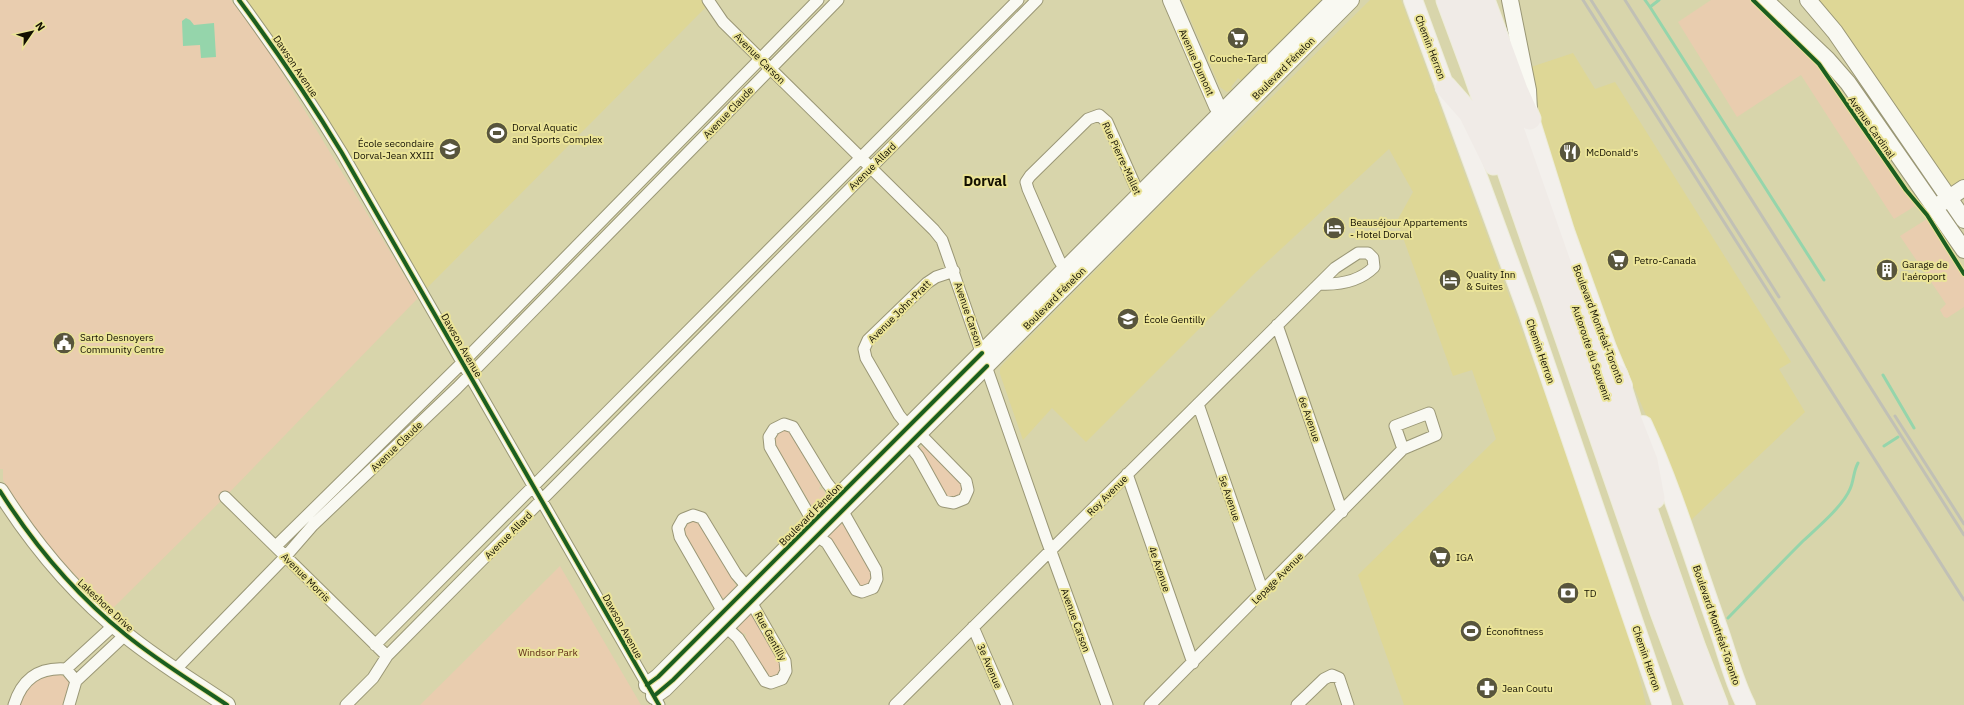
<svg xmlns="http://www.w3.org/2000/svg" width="1964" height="705" font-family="'IBM Plex Sans',sans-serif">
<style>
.built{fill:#ded796}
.green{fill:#e9cdaf}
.water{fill:#95d5ab}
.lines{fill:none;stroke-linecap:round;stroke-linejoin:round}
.stream{stroke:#95d5ab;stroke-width:3}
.street-casing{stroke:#9a9776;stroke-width:13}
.secondary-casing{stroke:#9a9776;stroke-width:18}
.primary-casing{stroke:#edecd9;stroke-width:20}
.highway-casing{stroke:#edecd9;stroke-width:23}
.street{stroke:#f9f9f2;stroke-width:11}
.secondary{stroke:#f9f9f2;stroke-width:16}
.primary{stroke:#f3f0ec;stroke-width:18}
.highway{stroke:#f0ebe7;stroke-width:21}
.rail{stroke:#c1c0b5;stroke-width:3}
.cycleway-casing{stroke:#ebe498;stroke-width:6}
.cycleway{stroke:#1b5e20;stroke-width:4}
.labels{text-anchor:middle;stroke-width:4;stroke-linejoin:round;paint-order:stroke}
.street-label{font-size:10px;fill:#131000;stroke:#ebe498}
.poi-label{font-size:10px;fill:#131000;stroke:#ebe498;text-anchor:start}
.park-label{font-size:10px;fill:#5e2b13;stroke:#ebe498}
.district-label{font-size:14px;font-weight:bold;fill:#131000;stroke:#ebe498}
</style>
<rect width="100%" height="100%" fill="#d8d5ab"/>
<path class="built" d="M237,0H702L705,8L426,289Z
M1182,0H1325L1242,81L1238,78L1231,87L1233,89L1227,92L1220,87Z
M1370,0H1401L1545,394L1610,580L1635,656L1646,705H1404L1358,575L1496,439L1472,370L1453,376L1397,221L1413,192L1389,149L1254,274L1086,442L1052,408L1023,440L1000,374V368L1003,364L1213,152L1217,151Z
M1816,0H1964V200L1937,170Z
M1573,53L1595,89L1615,82L1791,362L1779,369L1805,412L1689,522L1673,477L1608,328L1553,167L1541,122L1531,67Z"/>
<path class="green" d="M0,0H231L270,53L418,298L225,497L110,611L56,555L19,507L3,480V469H0Z
M1711,0H1750L1816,63L1905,191L1917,205L1894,219L1801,75L1737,117L1678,22Z
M1927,219L1964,276V307L1947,318L1944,317L1940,310L1946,304L1900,236Z
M783,430L789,431L793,436L821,486L819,488L820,490L823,489L827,497L814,510L775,444V435Z
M923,445L961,484V493L957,497L950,498L944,493L920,448Z
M692,521L698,522L702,527L737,587L725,599L720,597L684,535L685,525Z
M840,523L845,526L871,572L873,575L869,584L859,586L828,535Z
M560,566L641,705H420Z
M750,614L753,615L780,662L781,669L775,676H768L744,638L746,636L745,633L742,635L737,626Z
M53,674C61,674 65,676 70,683L67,698L63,705H20C23,688 37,678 53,674Z"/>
<path class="water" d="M186,18L190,20L194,25L214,23L216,57L201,58L200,45L183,46L182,21Z"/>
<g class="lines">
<path class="stream" d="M1645,0L1650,7
M1659,0L1650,7L1824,280
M1883,375L1914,428
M1884,446L1898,437
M1728,618C1753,592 1778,566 1803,541C1817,528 1843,506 1850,489C1854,481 1853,472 1858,463"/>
<g class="street-casing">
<path id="street" d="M239,0C276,50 310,100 342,153L659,705
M708,0L723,22L934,230L942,240L1046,538L1107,705
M1065,269L1059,260L1028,189L1026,182L1030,176L1088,119L1099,115L1107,122L1141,199
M1277,325L1342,512
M1198,404L1263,592
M908,426L899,415L866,358L864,349L868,340L927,283L936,277L954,271
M906,447L913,450L918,456L943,501L954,503L964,499L968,490L966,481L919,433
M1127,474L1193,663
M225,497L387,656
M813,522L770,447L769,437L774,429L784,424L793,427L827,483L838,497
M817,536L827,543L856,590L862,592L873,588L877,579L876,570L842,510
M276,546L463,362L818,0
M723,612L680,537L678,528L683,519L693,515L702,518L736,574L748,588
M726,627L738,638L765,681L771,683L782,679L786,671L785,661L751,602
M973,627L1007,705
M375,645L1018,0
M66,669L114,625
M175,670L286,556L313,525L457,388L838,0
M76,681L125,635
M14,705C22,679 39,667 66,669L76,681L69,705
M346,705L373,678L387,656L1037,0
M895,705L1335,268L1358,253H1368L1373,258L1374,267C1359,282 1338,285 1319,284
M1150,705L1403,449L1436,435L1429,413L1395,426L1403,449
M1297,705L1324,679L1332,675L1339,678L1348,705"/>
</g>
<g class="secondary-casing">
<path id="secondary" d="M1171,0L1217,106L1226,120
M1510,0L1528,90L1529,110
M1765,0L1827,59L1848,83L1964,250
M1808,0L1835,32L1964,220
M1940,204L1964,188
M0,491C34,545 76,595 126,635C158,661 193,682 227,705
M647,685L658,677L1334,0
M654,696L664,689L680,673L1351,0"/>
</g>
<g class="primary-casing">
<path id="primary" d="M1413,0L1528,313L1662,705
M1530,119L1565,231L1607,348L1623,386
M1643,425C1673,490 1693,558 1717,625C1727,652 1733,680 1746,705"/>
</g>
<g class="highway-casing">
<path id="highway" d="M1447,0L1474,73L1661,612L1696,705
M1468,0L1695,648L1717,705
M1484,0L1517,90L1530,119
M1446,87L1469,113L1494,164
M1617,375L1631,420L1647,461L1654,498"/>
</g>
<use href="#street" class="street"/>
<use href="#secondary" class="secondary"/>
<use href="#primary" class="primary"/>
<use href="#highway" class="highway"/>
<path class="rail" d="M1583,0L1964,600
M1591,0L1779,297
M1625,0L1964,535
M1895,416L1964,524"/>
<g class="cycleway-casing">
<path id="cycleway" d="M239,0C276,50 310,100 342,153L659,705
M1753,0L1819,64L1906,190L1927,215L1964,274
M0,491C34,545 76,595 126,635C158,661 193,682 227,705
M647,685L658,677L982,353
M654,696L673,680L987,366"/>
</g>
<use href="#cycleway" class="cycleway"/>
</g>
<defs>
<g id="supermarket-disc" transform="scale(1.15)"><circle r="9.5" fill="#58553c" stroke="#ebe498"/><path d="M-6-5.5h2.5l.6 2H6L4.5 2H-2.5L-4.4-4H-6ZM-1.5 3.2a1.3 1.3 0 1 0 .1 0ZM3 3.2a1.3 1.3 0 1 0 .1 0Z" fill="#fff"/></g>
<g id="stadium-disc" transform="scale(1.15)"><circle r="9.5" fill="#58553c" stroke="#ebe498"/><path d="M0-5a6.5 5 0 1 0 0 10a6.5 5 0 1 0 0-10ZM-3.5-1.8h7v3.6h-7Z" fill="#fff"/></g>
<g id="school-disc" transform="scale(1.15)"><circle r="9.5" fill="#58553c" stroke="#ebe498"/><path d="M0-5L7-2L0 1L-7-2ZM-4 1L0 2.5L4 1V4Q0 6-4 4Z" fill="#fff"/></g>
<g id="restaurant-disc" transform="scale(1.15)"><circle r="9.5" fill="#58553c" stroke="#ebe498"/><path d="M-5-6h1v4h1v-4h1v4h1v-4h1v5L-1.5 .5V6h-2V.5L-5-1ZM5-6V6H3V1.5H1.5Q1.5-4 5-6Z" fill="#fff"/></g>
<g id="hotel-disc" transform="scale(1.15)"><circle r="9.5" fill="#58553c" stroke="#ebe498"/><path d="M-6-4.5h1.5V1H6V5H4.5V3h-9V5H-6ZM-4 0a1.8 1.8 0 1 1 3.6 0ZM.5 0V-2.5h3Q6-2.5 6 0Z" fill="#fff"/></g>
<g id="building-disc" transform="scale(1.15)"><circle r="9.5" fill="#58553c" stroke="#ebe498"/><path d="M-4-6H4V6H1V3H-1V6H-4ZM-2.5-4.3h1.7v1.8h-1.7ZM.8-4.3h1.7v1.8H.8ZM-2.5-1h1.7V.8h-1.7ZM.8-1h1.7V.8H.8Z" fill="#fff"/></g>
<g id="civic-disc" transform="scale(1.15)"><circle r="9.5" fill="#58553c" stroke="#ebe498"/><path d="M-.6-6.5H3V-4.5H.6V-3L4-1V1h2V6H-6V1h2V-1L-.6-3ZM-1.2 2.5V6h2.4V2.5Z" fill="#fff"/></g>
<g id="bank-disc" transform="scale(1.15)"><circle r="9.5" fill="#58553c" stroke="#ebe498"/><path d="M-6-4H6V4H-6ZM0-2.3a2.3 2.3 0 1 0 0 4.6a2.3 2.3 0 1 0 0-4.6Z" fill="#fff"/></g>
<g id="pharmacy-disc" transform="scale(1.15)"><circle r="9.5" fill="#58553c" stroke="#ebe498"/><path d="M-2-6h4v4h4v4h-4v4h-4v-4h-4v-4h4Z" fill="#fff"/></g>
</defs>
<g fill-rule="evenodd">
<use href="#supermarket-disc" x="1238" y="38"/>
<use href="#stadium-disc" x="497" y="133"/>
<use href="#school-disc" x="450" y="149"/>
<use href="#restaurant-disc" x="1570" y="152"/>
<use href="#hotel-disc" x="1334" y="228"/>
<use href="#supermarket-disc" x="1618" y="260"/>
<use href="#building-disc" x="1887" y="270"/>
<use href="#hotel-disc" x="1450" y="280"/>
<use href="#school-disc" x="1128" y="319"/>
<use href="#civic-disc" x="64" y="343"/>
<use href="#supermarket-disc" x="1440" y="557"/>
<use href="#bank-disc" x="1568" y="593"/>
<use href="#stadium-disc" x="1471" y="631"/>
<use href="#pharmacy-disc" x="1487" y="688"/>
</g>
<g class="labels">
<g class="street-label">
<text transform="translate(1431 47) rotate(69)" y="4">Chemin Herron</text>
<text transform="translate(760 58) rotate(45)" y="4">Avenue Carson</text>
<text transform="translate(1197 62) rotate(66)" y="4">Avenue Dumont</text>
<text transform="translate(296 66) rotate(56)" y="4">Dawson Avenue</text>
<text transform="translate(1283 68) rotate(-45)" y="4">Boulevard Fénelon</text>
<text transform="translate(728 112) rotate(-46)" y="4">Avenue Claude</text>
<text transform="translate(1872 127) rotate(55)" y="4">Avenue Cardinal</text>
<text transform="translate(1122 158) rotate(65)" y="4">Rue Pierre-Mallet</text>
<text transform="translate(872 166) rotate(-45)" y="4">Avenue Allard</text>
<text transform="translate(1054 298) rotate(-45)" y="4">Boulevard Fénelon</text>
<text transform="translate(899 311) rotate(-45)" y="4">Avenue John-Pratt</text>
<text transform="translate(969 314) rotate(71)" y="4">Avenue Carson</text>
<text transform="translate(1599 324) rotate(69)" y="4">Boulevard Montréal-Toronto</text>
<text transform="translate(462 345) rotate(60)" y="4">Dawson Avenue</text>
<text transform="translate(1541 351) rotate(71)" y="4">Chemin Herron</text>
<text transform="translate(1592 353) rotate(71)" y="4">Autoroute du Souvenir</text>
<text transform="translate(1310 419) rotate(71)" y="4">6e Avenue</text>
<text transform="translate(396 446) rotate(-44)" y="4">Avenue Claude</text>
<text transform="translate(1107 495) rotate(-45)" y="4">Roy Avenue</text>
<text transform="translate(1230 498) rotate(71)" y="4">5e Avenue</text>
<text transform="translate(810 514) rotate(-45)" y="4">Boulevard Fénelon</text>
<text transform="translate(508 535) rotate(-45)" y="4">Avenue Allard</text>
<text transform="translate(1160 569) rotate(71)" y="4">4e Avenue</text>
<text transform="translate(306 577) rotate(45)" y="4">Avenue Morris</text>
<text transform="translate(1277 578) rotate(-45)" y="4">Lepage Avenue</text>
<text transform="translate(106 605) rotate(43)" y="4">Lakeshore Drive</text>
<text transform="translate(1076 620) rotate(70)" y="4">Avenue Carson</text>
<text transform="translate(1717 625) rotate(71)" y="4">Boulevard Montréal-Toronto</text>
<text transform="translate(623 626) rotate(61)" y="4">Dawson Avenue</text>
<text transform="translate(771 636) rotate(61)" y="4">Rue Gentilly</text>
<text transform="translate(1647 658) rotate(71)" y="4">Chemin Herron</text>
<text transform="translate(990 666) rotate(67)" y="4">3e Avenue</text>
</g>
<g class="poi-label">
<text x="1238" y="62" text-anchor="middle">Couche-Tard</text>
<text x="512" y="131">Dorval Aquatic<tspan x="512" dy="12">and Sports Complex</tspan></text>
<text x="434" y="147" text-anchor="end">École secondaire<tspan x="434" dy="12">Dorval-Jean XXIII</tspan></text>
<text x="1586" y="156">McDonald's</text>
<text x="1350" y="226">Beauséjour Appartements<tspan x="1350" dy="12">- Hotel Dorval</tspan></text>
<text x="1634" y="264">Petro-Canada</text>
<text x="1902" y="268">Garage de<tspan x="1902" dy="12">l'aéroport</tspan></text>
<text x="1466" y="278">Quality Inn<tspan x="1466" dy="12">&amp; Suites</tspan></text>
<text x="1144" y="323">École Gentilly</text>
<text x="80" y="341">Sarto Desnoyers<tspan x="80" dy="12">Community Centre</tspan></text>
<text x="1456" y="561">IGA</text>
<text x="1584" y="597">TD</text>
<text x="1486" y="635">Éconofitness</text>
<text x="1502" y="692">Jean Coutu</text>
</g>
<g class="park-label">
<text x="548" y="656">Windsor Park</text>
</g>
<g class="district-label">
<text x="985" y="186">Dorval</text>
</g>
</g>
<g transform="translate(32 32) rotate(56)" stroke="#ebe498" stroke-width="3" paint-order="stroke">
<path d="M0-3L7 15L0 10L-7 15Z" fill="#131000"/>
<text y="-6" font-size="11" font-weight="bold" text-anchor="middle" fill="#131000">N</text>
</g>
</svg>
